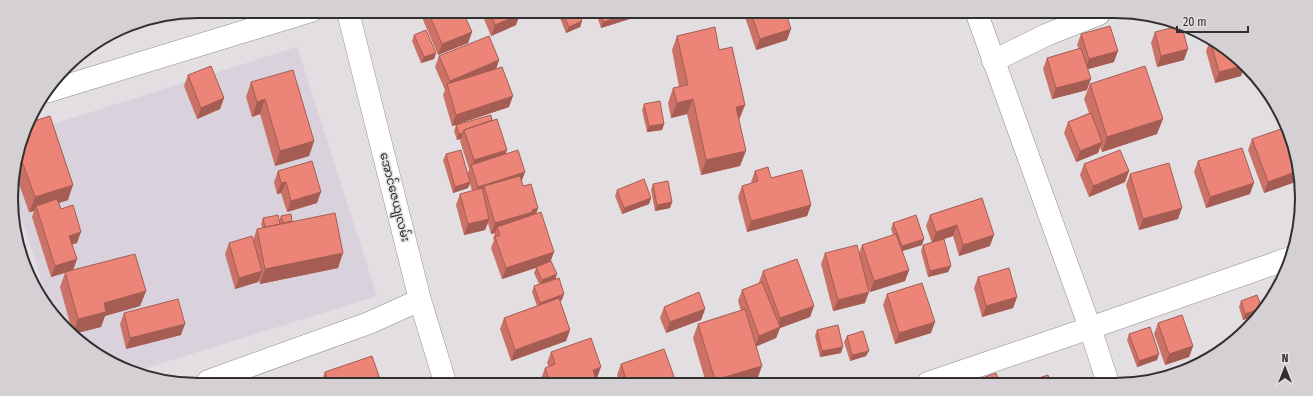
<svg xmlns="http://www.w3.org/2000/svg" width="1313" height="396" font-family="'Fira Sans Condensed','Noto Sans Myanmar',sans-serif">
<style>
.built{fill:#d9d1db}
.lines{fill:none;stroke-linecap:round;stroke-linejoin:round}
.minor-casing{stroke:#8e8c8f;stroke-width:23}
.minor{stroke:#fff;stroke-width:22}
.wall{fill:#cb7266}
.shaded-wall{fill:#a55c53}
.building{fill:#ec8477;stroke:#a55c53}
.labels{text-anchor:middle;stroke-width:3;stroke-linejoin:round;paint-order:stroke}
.street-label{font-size:12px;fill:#313031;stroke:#e2dee2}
.rim{fill:none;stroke:#313031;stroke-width:2}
</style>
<rect width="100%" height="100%" fill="#e2dee2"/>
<path class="built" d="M297,47L377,296L137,371L94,354L52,314L14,194L13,174L25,133Z"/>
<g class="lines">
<g class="minor-casing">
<path id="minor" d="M348,12L420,300L445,382
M977,14L1090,328L1108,383
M993,61L1046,35L1099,14
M49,91L311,11
M208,381L369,323L420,300
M928,383L1090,328L1290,258"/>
</g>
<use href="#minor" class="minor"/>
</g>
<path class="wall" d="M424,12H463L472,32L468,43L438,55L423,20L425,14Z
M481,12H524L520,13L516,25L491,36Z
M553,12H578L582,21L580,27L566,33L560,18L561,14L554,16Z
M596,13H637L636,17L601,28Z
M745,13H786L787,40L756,50L744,14Z
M1155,32L1184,60L1157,67L1151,43Z
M1081,34L1114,62L1088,69L1087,90L1052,99L1043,69L1047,58L1079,49L1077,45Z
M414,35L436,53L434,59L421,63L412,41Z
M677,36L719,50L745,105L739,120L740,166L701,175L687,114L671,118L668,103L673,88L679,87L672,50Z
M1210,40L1219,43L1244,68L1241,76L1215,83L1206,51Z
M439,56L499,60L496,69L509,107L461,123L492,120L506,154L525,172L521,181L523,186L538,208L536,214L551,261L562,300L560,301L570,330L566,341L511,361L500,329L504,318L537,306L532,292L534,286L539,284L534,273L536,268L502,279L491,248L494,240L493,238L495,233L491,234L488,223L485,230L464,235L456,205L460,194L472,191L470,184L468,188L453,193L443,160L446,154L468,173L469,169L460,141L461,139L457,140L454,131L456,125L452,126L443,95L445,90L435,67Z
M188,75L224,98L220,109L197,119L184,86Z
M251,82L314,141L309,156L275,166L260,114L252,117L246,97Z
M1090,84L1157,134L1102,152L1100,147L1098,153L1076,162L1064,133L1068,122L1089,113L1084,99Z
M644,104L664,124L662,130L647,132L642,110Z
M28,123L68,200L59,203L61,209L77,243L72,244L77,259L73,270L146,291L140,306L105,316L101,327L73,334L60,287L65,273L51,277L32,217L34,211L29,212L14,170Z
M1252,139L1298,162V181L1264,193L1248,150Z
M1198,161L1250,194L1206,208L1194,172Z
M1084,164L1129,171L1125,182L1089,197L1080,175Z
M278,171L317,203L287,212L281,193L277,194L274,182Z
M755,171L771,178L811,205L807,216L747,232L738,197L742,186L752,183L751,182Z
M1130,174L1178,219L1139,230L1126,185Z
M653,184L672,202L670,208L655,211L651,190Z
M617,190L651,198L649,204L622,214L615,196Z
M982,198L990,246L959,256L953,236L932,243L951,266L948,272L928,277L921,251L923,245L932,243L926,226L930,215Z
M281,216L292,221L338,268L260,284L259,280L258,282L235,289L225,254L229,243L253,240L257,229L262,228L261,224L263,218L279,221Z
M893,223L922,245L902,251L909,270L905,281L870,292L865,279V303L833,311L821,264L825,253H859L862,245L893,235L891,229Z
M763,271L814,306L810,317L780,328L776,338L756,346L757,380L750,383H706L693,338L698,324L741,311L738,301L742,290L759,283V282Z
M978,277L1017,297L1013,308L982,317L974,288Z
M1281,282L1277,291L1273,296L1272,294L1276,283Z
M887,294L931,333L895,344L883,305Z
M1241,301L1262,308L1260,312L1258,315L1243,320L1239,307Z
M664,307L705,309L701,320L666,333L660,318Z
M124,313L181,335L126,349L120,324Z
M1158,323L1193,346L1189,357L1165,365L1154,334Z
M817,330L841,353L820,357L815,336Z
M1129,334L1157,360L1137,367L1127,340Z
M847,336L866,356L850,361L844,342Z
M551,352L597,378L596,379L597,382H542L541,379L545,368L549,367L547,363Z
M621,364L676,382H619L617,375Z
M325,372L381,382H321Z"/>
<path class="shaded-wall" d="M555,12H562L561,14L554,16Z
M632,13H637L636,17L601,28L603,22Z
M520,14L516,25L491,36L495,25Z
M582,21L580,27L566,33L569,27Z
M791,29L787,40L756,50L760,39Z
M472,32L468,43L438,55L442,44Z
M1188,49L1184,60L1157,67L1161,56Z
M1118,51L1114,62L1085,70L1089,59Z
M436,53L434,59L421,63L424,57Z
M499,60L495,72L448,86L450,81Z
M1242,66L1244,68L1241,76L1215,83L1219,72Z
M1091,79L1087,90L1052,99L1056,88Z
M513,96L509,107L452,126L456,115Z
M224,98L220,109L197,119L201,108Z
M265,99L260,114L252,117L257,102Z
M693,99L687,114L671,118L677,103Z
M745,105L739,119L731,121L736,107Z
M1163,119L1157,134L1102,152L1107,137Z
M664,124L662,130L647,132L649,126Z
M463,133L461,139L457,140L459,134Z
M314,141L309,156L275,166L280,151Z
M1102,142L1098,153L1076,162L1080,151Z
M507,150L503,161L472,167L474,160Z
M746,151L740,166L701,175L706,160Z
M1129,171L1125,182L1089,197L1093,186Z
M1298,171V181L1264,193L1268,182Z
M525,172L521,183L484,186L481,196L474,198L478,187Z
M286,182L281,193L277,194L281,183Z
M470,182L468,188L453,193L455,187Z
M1254,183L1250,194L1206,208L1210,197Z
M73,185L68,200L37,210L36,206L34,211L29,212L35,197Z
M321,192L317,203L287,212L291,201Z
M651,198L649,204L622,214L624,208Z
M672,202L670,208L655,211L657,205Z
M811,205L807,216L747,232L751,221Z
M538,208L534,220L497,227L495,233L491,234L495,223Z
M1182,208L1178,219L1139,230L1143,219Z
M489,219L485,230L464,235L468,224Z
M957,225L953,236L932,243L936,232Z
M81,232L77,243L65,247L69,236Z
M994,235L990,246L959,256L963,245Z
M924,239L922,245L899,252L902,246Z
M554,252L550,263L502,279L506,268Z
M343,253L338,268L260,284L265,269Z
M77,259L73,270L51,277L55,266Z
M951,266L948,272L928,277L930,271Z
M909,270L905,281L870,292L874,281Z
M262,271L258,282L235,289L239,278Z
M557,274L555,280L540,286L542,280Z
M146,291L140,306L105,316L101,327L73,334L78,319L104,303Z
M869,292L865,303L833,311L838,300Z
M564,294L562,300L538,309L540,303Z
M1017,297L1013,308L982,317L986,306Z
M814,306L810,317L780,328L776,338L755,347L759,336L777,329L780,318Z
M1262,308L1260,312L1258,315L1243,320L1245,314Z
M705,309L701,320L666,333L670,322Z
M935,322L931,333L895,344L899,333Z
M185,324L181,335L126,349L130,338Z
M570,330L566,341L511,361L515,350Z
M1193,346L1189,357L1165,365L1169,354Z
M843,347L841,353L820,357L822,351Z
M869,351L866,356L850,361L852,355Z
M1159,354L1157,360L1137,367L1139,361Z
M762,366L757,380L750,383H714L715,380Z
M601,367L597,378L589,381L593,370Z"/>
<path class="building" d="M428,12H463L472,32L442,44Z
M490,12H520V14L495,25Z
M562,12H578L582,21L569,27Z
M600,13H632L603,22Z
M751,13H786L791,29L760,39Z
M1110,26L1118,51L1089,59L1081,34Z
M1179,26L1182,27L1188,49L1161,56L1155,32Z
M715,27L719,50L732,47L745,105L736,107L746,151L706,160L693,99L677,103L673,88L688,85L677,36Z
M426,30L436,53L424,57L414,35Z
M489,36L499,60L450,81L439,56Z
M1210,40H1212L1219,43L1242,66L1219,72Z
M1081,48L1091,79L1056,88L1047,58Z
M211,66L224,98L201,108L188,75Z
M1145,66L1163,119L1107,137L1090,84Z
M502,67L513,96L456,115L447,84Z
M293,70L314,141L280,151L265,99L257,102L251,82Z
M660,101L664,124L649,126L644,104Z
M1091,113L1102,142L1080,151L1068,122Z
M491,115L492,120L464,130L463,133L459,134L456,125Z
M50,116L73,185L35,197L19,153L28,123Z
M497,119L507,150L474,160L464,130Z
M1284,128L1298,162V171L1268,182L1252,139Z
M1242,148L1254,183L1210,197L1198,161Z
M461,150L470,182L455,187L446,154Z
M518,150L525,172L478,187L471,165Z
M1120,150L1129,171L1093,186L1084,164Z
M312,161L321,192L291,201L286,182L281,183L278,171Z
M1169,163L1182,208L1143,219L1130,174Z
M768,167L771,178L802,170L811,205L751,221L742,186L758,181L755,171Z
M520,176L523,186L531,184L538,208L532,210L533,212L495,223L484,186Z
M644,179L651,198L624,208L617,190Z
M668,181L672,202L657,205L653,184Z
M482,188L489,219L468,224L460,194Z
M982,198L994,235L963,245L957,225L936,232L930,215Z
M57,199L61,209L73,205L81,232L69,236L77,259L55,266L36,206Z
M541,212L554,252L506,268L495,237L500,235L497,227Z
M335,213L343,253L265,269L257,229Z
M291,214L292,221L283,223L281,216Z
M278,215L280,224L265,227L263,218Z
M916,215L924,239L902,246L893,223Z
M896,234L909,270L874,281L862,245Z
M252,236L262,271L239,278L229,243Z
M944,239L951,266L930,271L923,245Z
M857,245L869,292L838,300L825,253Z
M135,254L146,291L104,303L106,312L78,319L65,272Z
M797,259L814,306L780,318L763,271Z
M551,261L557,274L542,280L536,267Z
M1009,268L1017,297L986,306L978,277Z
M559,278L564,294L540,303L534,286Z
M762,282L780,327L759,336L742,290Z
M1281,282L1278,290L1276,283Z
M922,283L935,322L899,333L887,294Z
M699,292L705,309L670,322L664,307Z
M1257,295L1262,308L1245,314L1241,301Z
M559,298L570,330L515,350L504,318Z
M178,299L185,324L130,338L124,313Z
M745,309L762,366L715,380L698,324Z
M1182,315L1193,346L1169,354L1158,323Z
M838,325L843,347L822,351L817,330Z
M1150,327L1159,354L1139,361L1129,334Z
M863,331L869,351L852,355L847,336Z
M591,338L601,367L593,370L597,382H550L545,368L555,364L551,352Z
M664,349L676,382H627L621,364Z
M372,356L381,382H328L325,372Z
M996,373L1000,383H969Z
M1048,375L1051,383H1024Z"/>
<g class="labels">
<g class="street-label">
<text transform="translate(395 197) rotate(76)" y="4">အောင်ဇေယျလမ်း</text>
</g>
</g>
<path d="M0 0H1313V396H0ZM198 18H1115A180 180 0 0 1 1295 198V198A180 180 0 0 1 1115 378H198A180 180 0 0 1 18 198V198A180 180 0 0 1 198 18Z" fill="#d4d0d4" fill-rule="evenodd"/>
<path class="rim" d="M198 18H1115A180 180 0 0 1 1295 198V198A180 180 0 0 1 1115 378H198A180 180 0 0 1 18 198V198A180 180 0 0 1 198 18Z"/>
<g transform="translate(1285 368)" stroke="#e2dee2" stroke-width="3" paint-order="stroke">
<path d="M0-3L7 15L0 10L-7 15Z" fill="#313031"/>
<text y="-6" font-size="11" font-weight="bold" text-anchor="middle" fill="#313031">N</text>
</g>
<path d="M1177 26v6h71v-6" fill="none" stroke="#313031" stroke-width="2"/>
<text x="1183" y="26" font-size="12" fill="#313031" stroke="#e2dee2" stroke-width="3" paint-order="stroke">20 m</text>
</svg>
